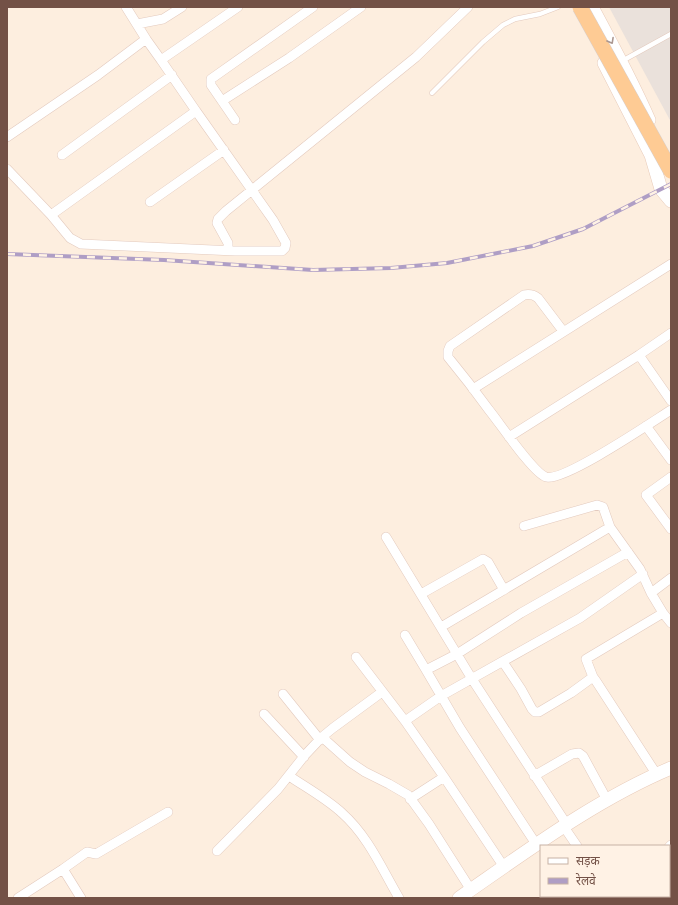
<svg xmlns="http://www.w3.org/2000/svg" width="678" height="905" font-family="Jost,'Noto Sans Devanagari',sans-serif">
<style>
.industrial{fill:#eae1db}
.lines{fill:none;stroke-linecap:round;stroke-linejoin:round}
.lane-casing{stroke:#e3cabe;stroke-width:5.5}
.street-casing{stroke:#e3cabe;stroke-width:10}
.secondary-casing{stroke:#e8cbba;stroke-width:14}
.lane{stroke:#fff;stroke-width:4.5}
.street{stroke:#fff;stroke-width:9}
.secondary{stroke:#fff;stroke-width:13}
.rail-casing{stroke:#af9ec5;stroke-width:4}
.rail{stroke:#fff2e5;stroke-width:2.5;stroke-dasharray:8;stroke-linecap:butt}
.primary-bridge-casing{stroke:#d8cecb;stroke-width:16;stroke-linecap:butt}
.primary-bridge{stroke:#fecb94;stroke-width:15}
.oneway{stroke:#ab9790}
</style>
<rect width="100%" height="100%" fill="#fdeedf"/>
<path class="industrial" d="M609,7H671V122Z"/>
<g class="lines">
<g class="lane-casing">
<path id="lane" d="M622,61L671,34
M432,93L483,42L503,25L515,19L540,14L558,7"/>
</g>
<g class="street-casing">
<path id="street" d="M137,24L163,19L182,7
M146,39L161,60
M222,101L289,58L361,7
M235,120L211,85V79L313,7
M7,137L98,75L146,39L126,7
M62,155L172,75
M7,169L51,215L196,111L161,60L238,7
M150,202L224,150
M51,215L70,238L81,244L235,251H282L285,248L286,243L273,220L196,111
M228,250V243L217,223L218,219L226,211L416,57L468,7
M563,331L538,298C534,295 529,294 524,295L450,346L448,351V357C462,374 476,392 489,410C499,422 533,473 546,477C564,482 652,422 671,410
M639,355L671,401
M473,389L671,264
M646,426L671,460
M509,437L639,355L671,333
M671,477L646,495L671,529
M524,526L597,505L603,507L610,527L640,569L651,593L663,613L671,623
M386,537L472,679L567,825
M651,593L671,578
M421,594L483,559L488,562L504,590
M441,627L610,527
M405,635L426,670L457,654L521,613L628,552
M356,657L405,721L444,777
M503,662L521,689L532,709L535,712H539L571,693L593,677
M426,670L460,728L536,844
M283,694L320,740
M264,714L304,757
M405,721L441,696L580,618L643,574
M322,737L333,728L382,692
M657,775L596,681L593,677L586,659L663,613
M289,776C307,788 327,799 342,813C368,836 382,869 399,898
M534,776L572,754L579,753L583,756L607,800
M410,799L444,777L504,867
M564,827L577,846
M669,847L671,845
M217,851L278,789L305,755L322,737L350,762L365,772L389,784L408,795L429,824L471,890
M63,869L87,852L96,854L168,812
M18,898L63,869L81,898"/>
</g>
<g class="secondary-casing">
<path id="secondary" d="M592,7C612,44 632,81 649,120
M604,63L651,155L661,189L671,201
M459,898C527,851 595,800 671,768"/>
</g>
<use href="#lane" class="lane"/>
<use href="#street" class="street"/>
<use href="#secondary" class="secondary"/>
<g class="rail-casing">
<path id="rail" d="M7,254L164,260L313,270L391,268L447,263L533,246L583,229L671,184"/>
</g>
<use href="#rail" class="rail"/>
<g class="primary-bridge-casing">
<path id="primary-bridge" d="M580,7L671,171"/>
</g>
<use href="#primary-bridge" class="primary-bridge"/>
</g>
<defs><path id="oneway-chevron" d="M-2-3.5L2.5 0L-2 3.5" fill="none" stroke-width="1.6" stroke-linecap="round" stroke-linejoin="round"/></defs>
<use class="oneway" href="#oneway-chevron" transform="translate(611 41) rotate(61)"/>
<rect width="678" height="905" fill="none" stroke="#735146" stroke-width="16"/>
<rect x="540" y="845" width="130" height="52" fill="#fff2e5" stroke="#c7b2a5"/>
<rect x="548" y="858" width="20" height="6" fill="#ffffff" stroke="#c7b2a5"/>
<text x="576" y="865" font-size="12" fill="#735146">सड़क</text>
<rect x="548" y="878" width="20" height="6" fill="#af9ec5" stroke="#c7b2a5"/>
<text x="576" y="885" font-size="12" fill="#735146">रेलवे</text>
</svg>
